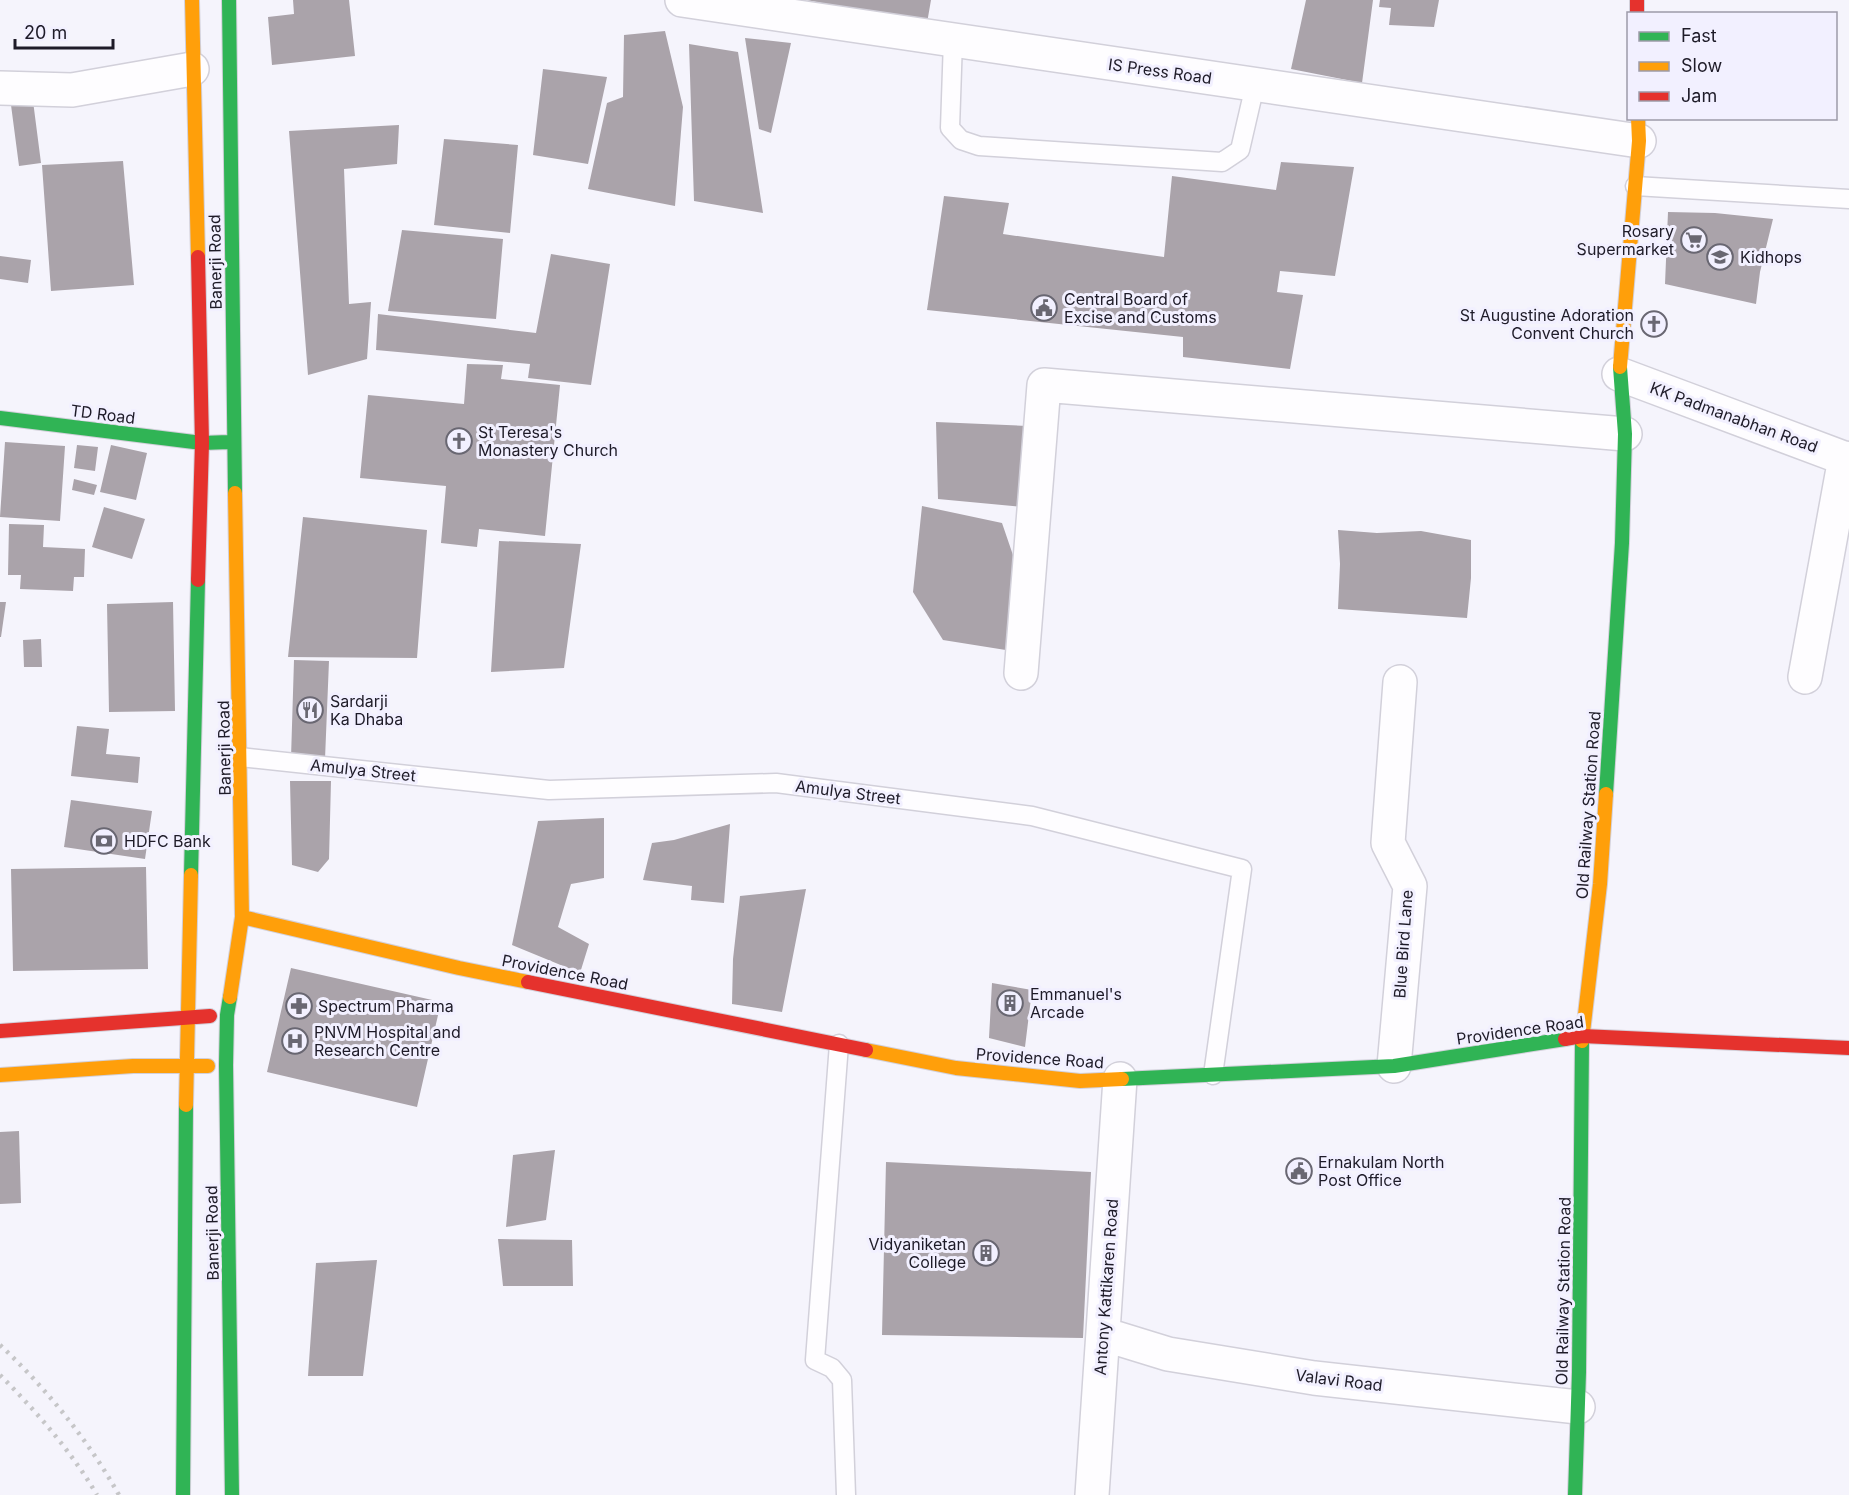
<svg xmlns="http://www.w3.org/2000/svg" width="1849" height="1495" font-family="Inter,sans-serif">
<style>
.building{fill:#aaa3aa}
.lines{fill:none;stroke-linecap:round;stroke-linejoin:round}
.lane-casing{stroke:#d2d0da;stroke-width:21}
.street-casing{stroke:#d2d0da;stroke-width:36}
.fast-casing{stroke:#d2d0da;stroke-width:16}
.slow-casing{stroke:#d2d0da;stroke-width:16}
.jam-casing{stroke:#d2d0da;stroke-width:16}
.lane{stroke:#fefdff;stroke-width:18}
.street{stroke:#fefdff;stroke-width:33}
.fast{stroke:#30b455;stroke-width:14}
.slow{stroke:#ff9f0a;stroke-width:14}
.jam{stroke:#e5322d;stroke-width:14}
.rail{stroke:#c6c6c8;stroke-width:4.5;stroke-dasharray:3 6;stroke-linecap:butt}
.labels{text-anchor:middle;stroke-width:6;stroke-linejoin:round;paint-order:stroke}
.street-label{font-size:16px;fill:#1e1b28;stroke:#f2f0ff}
.poi-label{font-size:16px;fill:#1e1b28;stroke:#f2f0ff;text-anchor:start}
</style>
<rect width="100%" height="100%" fill="#f5f4fc"/>
<path class="building" d="M293,0H349L355,56L272,65L268,17L294,14Z
M806,0H931L927,23Z
M1306,0H1373L1362,83L1291,69Z
M1380,0H1439L1434,27L1389,25L1391,8L1379,7Z
M665,31L683,107L675,206L588,189L607,103L623,97L624,35Z
M745,38L791,43L771,133L759,129Z
M689,44L738,52L763,213L694,201Z
M543,69L607,77L588,164L533,155Z
M33,101L41,163L19,166L11,105Z
M399,125L397,164L344,169L349,304L371,302L367,359L308,375L289,131Z
M444,139L518,145L510,233L434,225Z
M123,161L134,285L51,291L42,165Z
M1281,162L1354,167L1335,276L1280,271L1277,292L1303,295L1290,369L1183,357V337L927,310L944,196L1009,203L1003,234L1164,257L1172,176L1276,190Z
M1668,212L1715,213L1773,219L1760,272L1756,304L1665,284Z
M402,230L503,239L496,319L388,311Z
M551,254L610,264L591,385L528,378L530,364L376,350L378,314L536,333Z
M0,256L31,260L28,283L0,279Z
M467,364L503,365L501,379L560,385L545,536L479,529L477,547L441,543L446,486L360,478L368,395L464,404Z
M936,422L1027,426L1024,507L938,499Z
M5,442L65,446L60,521L0,517Z
M77,445L98,447L95,471L74,468Z
M111,445L147,453L136,500L100,492Z
M74,479L97,485L94,495L72,490Z
M922,506L1002,523L1015,561L1012,651L943,640L913,592Z
M104,507L145,519L132,559L92,547Z
M303,517L427,530L417,658L288,657Z
M9,524L44,525L43,547L85,549L84,577H74L73,591L20,589L21,575H8Z
M1338,530L1377,533L1421,531L1471,540V578L1467,618L1338,609L1340,564Z
M499,541L581,544L564,668L491,672Z
M0,602H6L1,637H0Z
M173,602L175,711L109,712L107,604Z
M41,639L42,667H24L23,640Z
M294,660L329,661L325,759L291,758Z
M77,726L109,729L106,754L140,757L138,783L71,776Z
M290,781H331L329,859L318,872L292,865Z
M71,800L152,811L145,859L64,847Z
M604,818V878L571,884L558,927L589,944L580,973L512,945L538,821Z
M730,824L724,903L691,900L692,886L643,880L652,843L674,840Z
M146,867L148,969L13,971L11,869Z
M806,889L782,1012L732,1004L733,959L740,896Z
M291,968L441,1002L417,1107L267,1072Z
M992,983L1032,990L1025,1047L989,1038Z
M19,1131L21,1203L0,1204V1132Z
M555,1150L546,1220L506,1227L513,1155Z
M886,1162L1091,1172L1083,1338L882,1335Z
M498,1239L572,1240L573,1286H503Z
M377,1260L363,1376H308L316,1263Z"/>
<g class="lines">
<g class="lane-casing">
<path id="lane" d="M953,40L950,128L961,140L979,146L1222,162L1240,150L1255,85
M1635,186L1849,199
M240,757L549,790L776,783L1032,816L1242,869L1213,1075
M839,1044L815,1360L832,1368L842,1380L846,1495"/>
</g>
<g class="street-casing">
<path id="street" d="M682,0L1639,141
M0,88L72,90L192,69
M1619,374L1849,460
M1021,673L1044,385L1625,434
M1805,677L1845,458
M1394,1066L1410,886L1388,843L1400,682
M1103,1334L1168,1354L1314,1378L1578,1407
M1092,1495L1120,1079"/>
</g>
<g class="fast-casing">
<path id="fast" d="M229,0L235,493
M0,418L202,443L229,442
M1606,794L1622,543L1625,434L1620,367
M191,875L198,580
M230,997L227,1015L226,1065L232,1495
M1122,1079L1394,1066L1565,1039
M183,1495L186,1105
M1575,1495L1579,1372L1582,1041"/>
</g>
<g class="slow-casing">
<path id="slow" d="M192,0L198,257
M1620,367L1639,141L1638,118
M242,917L459,968L528,982
M230,997L242,917L235,493
M1582,1041L1600,884L1606,794
M866,1050L956,1068L1080,1081L1122,1079
M0,1075L133,1066H208
M186,1105L191,875"/>
</g>
<g class="jam-casing">
<path id="jam" d="M1637,0V14
M198,257L202,443L198,580
M528,982L866,1050
M0,1031L210,1016
M1565,1039L1582,1036L1849,1048"/>
</g>
<use href="#lane" class="lane"/>
<use href="#street" class="street"/>
<use href="#fast" class="fast"/>
<use href="#slow" class="slow"/>
<use href="#jam" class="jam"/>
<path class="rail" d="M0,1345C46,1388 88,1440 119,1495
M0,1375C36,1411 71,1451 97,1495"/>
</g>
<defs>
<g id="supermarket-ring" transform="scale(1.35)"><circle r="9.5" fill="#f2f0ff" stroke="#696772" stroke-width="1.5"/><path d="M-6-5.5h2.5l.6 2H6L4.5 2H-2.5L-4.4-4H-6ZM-1.5 3.2a1.3 1.3 0 1 0 .1 0ZM3 3.2a1.3 1.3 0 1 0 .1 0Z" fill="#696772"/></g>
<g id="school-ring" transform="scale(1.35)"><circle r="9.5" fill="#f2f0ff" stroke="#696772" stroke-width="1.5"/><path d="M0-5L7-2L0 1L-7-2ZM-4 1L0 2.5L4 1V4Q0 6-4 4Z" fill="#696772"/></g>
<g id="civic-ring" transform="scale(1.35)"><circle r="9.5" fill="#f2f0ff" stroke="#696772" stroke-width="1.5"/><path d="M-.6-6.5H3V-4.5H.6V-3L4-1V1h2V6H-6V1h2V-1L-.6-3ZM-1.2 2.5V6h2.4V2.5Z" fill="#696772"/></g>
<g id="church-ring" transform="scale(1.35)"><circle r="9.5" fill="#f2f0ff" stroke="#696772" stroke-width="1.5"/><path d="M-1.2-6h2.4v3.5h3.3v2.4h-3.3V6h-2.4V-.1h-3.3v-2.4h3.3Z" fill="#696772"/></g>
<g id="restaurant-ring" transform="scale(1.35)"><circle r="9.5" fill="#f2f0ff" stroke="#696772" stroke-width="1.5"/><path d="M-5-6h1v4h1v-4h1v4h1v-4h1v5L-1.5 .5V6h-2V.5L-5-1ZM5-6V6H3V1.5H1.5Q1.5-4 5-6Z" fill="#696772"/></g>
<g id="bank-ring" transform="scale(1.35)"><circle r="9.5" fill="#f2f0ff" stroke="#696772" stroke-width="1.5"/><path d="M-6-4H6V4H-6ZM0-2.3a2.3 2.3 0 1 0 0 4.6a2.3 2.3 0 1 0 0-4.6Z" fill="#696772"/></g>
<g id="building-ring" transform="scale(1.35)"><circle r="9.5" fill="#f2f0ff" stroke="#696772" stroke-width="1.5"/><path d="M-4-6H4V6H1V3H-1V6H-4ZM-2.5-4.3h1.7v1.8h-1.7ZM.8-4.3h1.7v1.8H.8ZM-2.5-1h1.7V.8h-1.7ZM.8-1h1.7V.8H.8Z" fill="#696772"/></g>
<g id="pharmacy-ring" transform="scale(1.35)"><circle r="9.5" fill="#f2f0ff" stroke="#696772" stroke-width="1.5"/><path d="M-2-6h4v4h4v4h-4v4h-4v-4h-4v-4h4Z" fill="#696772"/></g>
<g id="hospital-ring" transform="scale(1.35)"><circle r="9.5" fill="#f2f0ff" stroke="#696772" stroke-width="1.5"/><path d="M-5-5h3v3.5h4V-5h3V5h-3V1.5h-4V5h-3Z" fill="#696772"/></g>
</defs>
<g fill-rule="evenodd">
<use href="#supermarket-ring" x="1694" y="240"/>
<use href="#school-ring" x="1720" y="257"/>
<use href="#civic-ring" x="1044" y="308"/>
<use href="#church-ring" x="1654" y="324"/>
<use href="#church-ring" x="459" y="441"/>
<use href="#restaurant-ring" x="310" y="710"/>
<use href="#bank-ring" x="104" y="841"/>
<use href="#building-ring" x="1010" y="1003"/>
<use href="#pharmacy-ring" x="299" y="1006"/>
<use href="#hospital-ring" x="295" y="1041"/>
<use href="#civic-ring" x="1299" y="1171"/>
<use href="#building-ring" x="986" y="1253"/>
</g>
<g class="labels">
<g class="street-label">
<text transform="translate(1160 71) rotate(8)" y="6">IS Press Road</text>
<text transform="translate(215 262) rotate(-91)" y="6">Banerji Road</text>
<text transform="translate(103 414) rotate(7)" y="6">TD Road</text>
<text transform="translate(1734 417) rotate(20)" y="6">KK Padmanabhan Road</text>
<text transform="translate(224 748) rotate(-91)" y="6">Banerji Road</text>
<text transform="translate(363 770) rotate(6)" y="6">Amulya Street</text>
<text transform="translate(848 792) rotate(7)" y="6">Amulya Street</text>
<text transform="translate(1588 805) rotate(-86)" y="6">Old Railway Station Road</text>
<text transform="translate(1403 944) rotate(-86)" y="6">Blue Bird Lane</text>
<text transform="translate(565 972) rotate(11)" y="6">Providence Road</text>
<text transform="translate(1520 1030) rotate(-8)" y="6">Providence Road</text>
<text transform="translate(1040 1058) rotate(4)" y="6">Providence Road</text>
<text transform="translate(212 1233) rotate(-91)" y="6">Banerji Road</text>
<text transform="translate(1106 1287) rotate(-86)" y="6">Antony Kattikaren Road</text>
<text transform="translate(1563 1291) rotate(-89)" y="6">Old Railway Station Road</text>
<text transform="translate(1339 1380) rotate(7)" y="6">Valavi Road</text>
</g>
<g class="poi-label">
<text x="1674" y="237" text-anchor="end">Rosary<tspan x="1674" dy="18">Supermarket</tspan></text>
<text x="1740" y="263">Kidhops</text>
<text x="1064" y="305">Central Board of<tspan x="1064" dy="18">Excise and Customs</tspan></text>
<text x="1634" y="321" text-anchor="end">St Augustine Adoration<tspan x="1634" dy="18">Convent Church</tspan></text>
<text x="478" y="438">St Teresa's<tspan x="478" dy="18">Monastery Church</tspan></text>
<text x="330" y="707">Sardarji<tspan x="330" dy="18">Ka Dhaba</tspan></text>
<text x="124" y="847">HDFC Bank</text>
<text x="1030" y="1000">Emmanuel's<tspan x="1030" dy="18">Arcade</tspan></text>
<text x="318" y="1012">Spectrum Pharma</text>
<text x="314" y="1038">PNVM Hospital and<tspan x="314" dy="18">Research Centre</tspan></text>
<text x="1318" y="1168">Ernakulam North<tspan x="1318" dy="18">Post Office</tspan></text>
<text x="966" y="1250" text-anchor="end">Vidyaniketan<tspan x="966" dy="18">College</tspan></text>
</g>
</g>
<rect x="1627" y="12" width="210" height="108" fill="#f2f0ff" stroke="#9d9ba9" stroke-width="1.5"/>
<rect x="1639" y="32" width="30" height="9" fill="#30b455" stroke="#9d9ba9" stroke-width="1.5"/>
<text x="1681" y="42" font-size="18" fill="#1e1b28">Fast</text>
<rect x="1639" y="62" width="30" height="9" fill="#ff9f0a" stroke="#9d9ba9" stroke-width="1.5"/>
<text x="1681" y="72" font-size="18" fill="#1e1b28">Slow</text>
<rect x="1639" y="92" width="30" height="9" fill="#e5322d" stroke="#9d9ba9" stroke-width="1.5"/>
<text x="1681" y="102" font-size="18" fill="#1e1b28">Jam</text>
<path d="M15 39v9h98v-9" fill="none" stroke="#1e1b28" stroke-width="3"/>
<text x="24" y="39" font-size="18" fill="#1e1b28" stroke="#f2f0ff" stroke-width="4.5" paint-order="stroke">20 m</text>
</svg>
